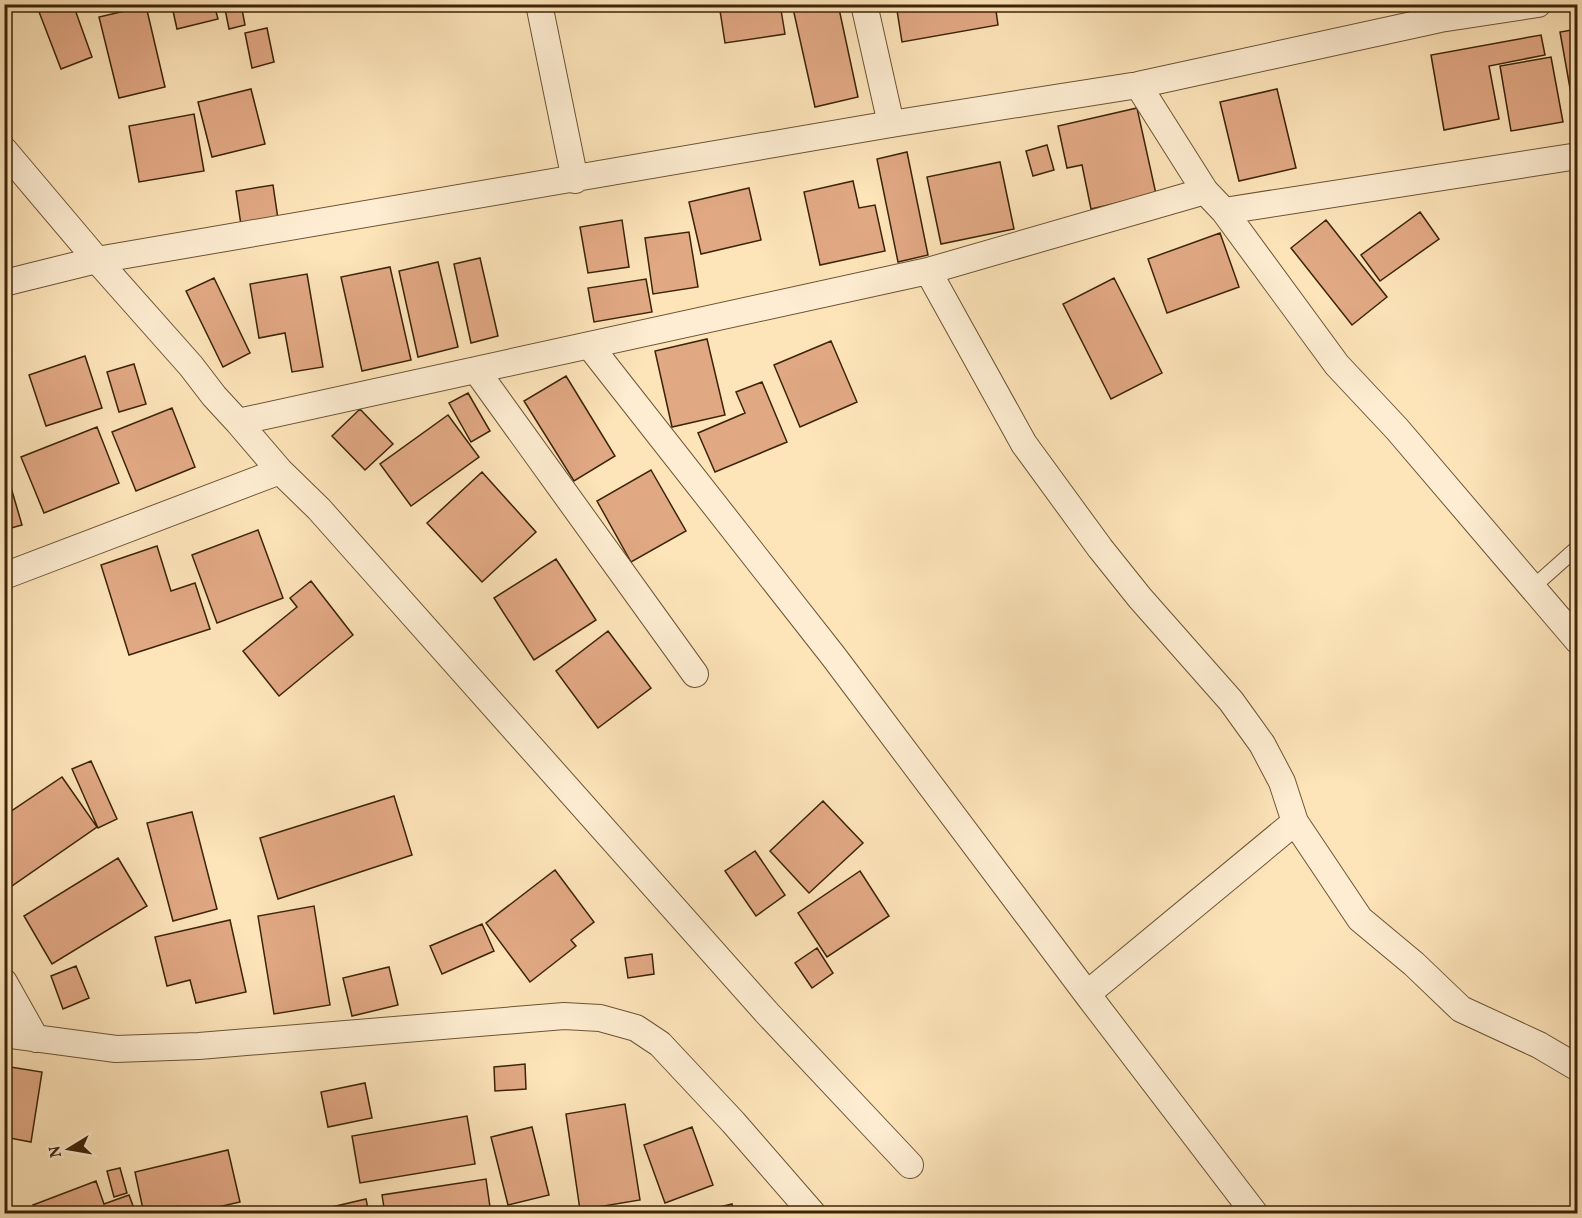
<svg xmlns="http://www.w3.org/2000/svg" width="1582" height="1218" font-family="Vollkorn,serif">
<style>
.building{fill:#e1a884;stroke:#3c2408;stroke-width:1.5}
.lines{fill:none;stroke-linecap:round;stroke-linejoin:round}
.lane-casing{stroke:#6c5434;stroke-width:16}
.street-casing{stroke:#6c5434;stroke-width:28}
.lane{stroke:#feedd2;stroke-width:14}
.street{stroke:#feedd2;stroke-width:26}
</style>
<rect width="100%" height="100%" fill="#fde4b9"/>
<filter id="stains"><feTurbulence type="fractalNoise" baseFrequency=".00333" numOctaves="4"/><feColorMatrix values="0 0 0 0 .2 0 0 0 0 .09 0 0 0 0 .02 0 0 0 .5 -.17"/></filter>
<radialGradient id="worn" r=".72"><stop offset=".6" stop-color="#630" stop-opacity="0"/><stop offset="1" stop-color="#630" stop-opacity=".3"/></radialGradient>
<path class="building" d="M36,4H73L92,57L61,69Z
M199,4H214L218,19L177,29L173,11Z
M224,4H241L245,25L229,29Z
M719,4H780L785,34L725,43Z
M792,4H838L858,97L815,107Z
M896,4H995L998,25L902,42Z
M146,6L165,87L119,98L99,17Z
M267,28L274,62L252,68L245,33Z
M1578,29V104L1573,105L1560,32Z
M1541,35L1545,55L1489,66L1499,119L1444,130L1431,55Z
M1551,57L1563,122L1511,131L1500,66Z
M251,89L265,144L212,157L198,102Z
M1277,89L1296,168L1239,181L1220,102Z
M1137,108L1156,194L1091,209L1082,165L1067,168L1058,126Z
M194,114L204,171L139,182L129,126Z
M1047,145L1054,170L1033,176L1026,151Z
M907,152L928,255L898,262L877,159Z
M1000,162L1014,229L941,244L927,177Z
M853,181L859,208L875,205L885,251L820,265L804,192Z
M273,185L278,219L241,225L236,191Z
M749,188L761,240L701,254L689,202Z
M1420,212L1439,239L1380,281L1361,255Z
M622,220L629,267L588,273L580,227Z
M1326,220L1387,297L1352,325L1291,248Z
M689,232L698,287L653,294L645,238Z
M1220,233L1239,287L1167,313L1148,259Z
M480,258L498,336L471,343L454,264Z
M438,262L458,347L418,357L399,271Z
M390,267L411,360L362,371L341,277Z
M307,274L323,367L292,372L285,333L259,338L250,284Z
M214,278L250,353L223,367L186,291Z
M1114,278L1162,373L1111,399L1063,304Z
M646,279L652,312L594,322L588,288Z
M707,339L725,415L672,427L655,351Z
M831,341L857,402L800,427L774,365Z
M85,356L102,408L46,426L29,375Z
M134,364L146,404L119,412L107,372Z
M566,376L615,456L574,481L524,401Z
M762,382L787,442L715,472L698,433L745,413L736,392Z
M468,393L490,431L471,442L449,403Z
M172,408L195,467L136,491L112,432Z
M360,409L393,444L365,470L332,436Z
M448,415L479,457L411,506L380,464Z
M97,427L119,483L44,513L21,457Z
M5,467L22,525L4,530V468Z
M651,470L686,531L631,562L597,501Z
M482,472L536,532L482,582L427,523Z
M258,530L283,598L217,623L192,555Z
M157,546L171,591L195,583L210,629L129,655L101,565Z
M556,559L596,620L534,660L494,598Z
M311,581L353,635L279,696L243,651L297,607L290,598Z
M608,631L651,688L598,728L556,671Z
M91,761L117,819L98,828L72,769Z
M62,777L97,827L6,890L4,816Z
M394,796L412,855L278,899L260,838Z
M823,801L863,843L809,893L770,851Z
M192,812L217,909L173,921L147,823Z
M755,851L785,895L756,916L725,871Z
M118,858L147,906L52,964L24,916Z
M555,870L594,922L571,940L576,946L530,982L486,923Z
M860,871L889,916L827,957L798,913Z
M314,906L330,1005L274,1014L258,916Z
M230,920L246,992L196,1003L190,980L167,986L155,937Z
M482,924L494,951L442,974L430,946Z
M817,948L833,973L812,988L795,963Z
M652,954L654,974L628,978L625,958Z
M76,966L89,998L63,1009L51,976Z
M389,967L398,1005L352,1016L343,978Z
M525,1064L526,1089L495,1091L494,1067Z
M4,1066L42,1072L31,1142L4,1137Z
M365,1083L372,1118L328,1127L321,1092Z
M625,1104L640,1200L580,1210L566,1114Z
M467,1116L475,1164L360,1183L352,1136Z
M532,1127L549,1195L508,1205L491,1137Z
M692,1127L713,1185L665,1203L644,1145Z
M228,1150L240,1202L188,1214H144L135,1172Z
M120,1168L127,1193L114,1197L107,1171Z
M486,1179L491,1214H385L382,1195Z
M96,1181L104,1204L129,1195L136,1214H36L33,1205Z
M366,1199L369,1214H302Z
M732,1204L734,1214H692Z"/>
<g class="lines">
<g class="lane-casing">
<path id="lane" d="M1532,588L1578,547"/>
</g>
<g class="street-casing">
<path id="street" d="M539,4L575,180
M864,4L891,124
M1138,85L1205,191L1224,211L1337,365L1397,429L1578,641
M4,150L97,260L191,366L214,396L238,422L280,471L319,509L768,1014L910,1165
M1205,191L928,271L1024,444L1100,548L1140,598L1231,701L1262,744L1282,782L1295,822L1360,919L1414,964L1461,1009L1539,1045L1578,1068
M1224,211L1578,156
M4,283L97,260L891,124L1138,85L1440,19L1538,4
M589,345L834,657L1087,994L1255,1214
M476,370L695,674
M238,422L928,271
M4,576L280,471
M4,982L36,1039
M1087,994L1295,822
M4,1034L116,1049L199,1046L564,1016L600,1018L636,1028L660,1044L733,1122L813,1214"/>
</g>
<use href="#lane" class="lane"/>
<use href="#street" class="street"/>
</g>
<rect width="1582" height="1218" fill="none" stroke="#fde4b9" stroke-width="24"/>
<rect x="6" y="6" width="1570" height="1206" fill="none" stroke="#3c2408" stroke-width="3"/>
<rect x="12" y="12" width="1558" height="1194" fill="none" stroke="#3c2408" stroke-width="1.5"/>
<g transform="translate(69 1149) rotate(259)" stroke="#feedd2" stroke-width="4.5" paint-order="stroke">
<path d="M0-4.5L10 22L0 15L-10 22Z" fill="#3c2408"/>
<text y="-9" font-size="16" font-weight="bold" text-anchor="middle" fill="#3c2408">N</text>
</g>
<rect width="100%" height="100%" filter="url(#stains)"/>
<rect width="100%" height="100%" fill="url(#worn)"/>
</svg>
